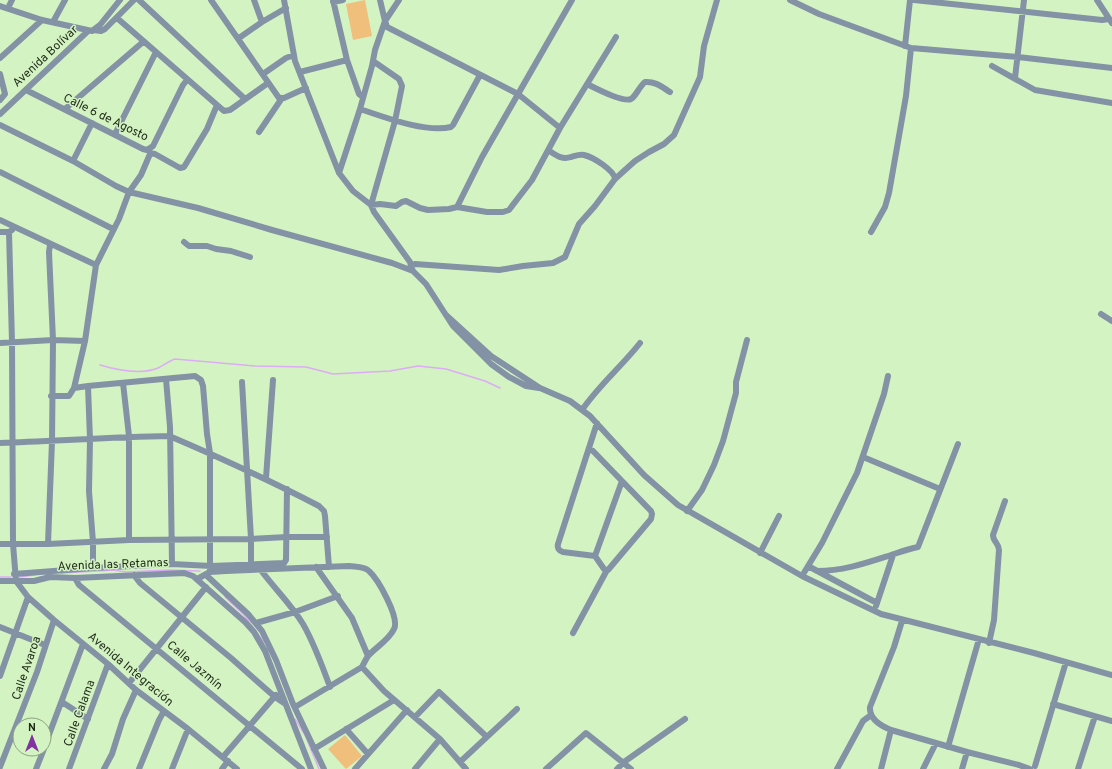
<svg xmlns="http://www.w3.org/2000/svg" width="1112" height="769" font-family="Overpass,sans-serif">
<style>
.green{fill:#f0bf7c}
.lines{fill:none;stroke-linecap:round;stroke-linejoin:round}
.stream{stroke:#deabf7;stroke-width:1.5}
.minor{stroke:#8492a5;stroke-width:6}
.labels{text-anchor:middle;stroke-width:3;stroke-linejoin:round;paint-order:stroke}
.street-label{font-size:12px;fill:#1d2917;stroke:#d4f3c2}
</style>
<rect width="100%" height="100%" fill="#d4f3c2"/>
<path class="green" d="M365,0L372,36L353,40L346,4Z
M345,735L362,756L346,769L328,749Z"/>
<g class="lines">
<path class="stream" d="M100,365C117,370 141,375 158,368C164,365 169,361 175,359L255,366L306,367L333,374L390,371L418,366L446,369L485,381L500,388
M61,573L113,570L126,572L168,570L200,571
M0,577H11
M19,577L35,575
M225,597L244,615L264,642
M295,719L305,735L319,769"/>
<path class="minor" d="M139,0L245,99
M211,0L279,98H284L306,88
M254,0L262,22
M284,0L295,61L339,173
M333,0L347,60L359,94L363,97
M380,0L385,21L375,50L372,66L360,109L339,173L353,191L371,205L374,212L410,262L411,266
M399,0L385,21L387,27L518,94L560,128
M790,0L819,14L911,48L1018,57L1112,68
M914,0L1102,20L1109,19
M1097,0L1112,23
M333,2L343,0
M0,6L42,20L92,31L100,25L120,0
M8,8L12,0
M117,18L224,111L230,110L268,83
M53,22L65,0
M93,30L101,31L105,29L134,0
M239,38L262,22L286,8
M905,46L910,0
M0,58L42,20
M373,61L399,79L402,86L395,121L371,205L380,204L396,206L402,202L406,201L420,208L428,210L449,209L457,207L487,212H503L509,210L532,180L560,128L616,37
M992,66L1035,90L1112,103
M300,72L347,60
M0,74L5,94L0,100
M263,74L286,58L294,55
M1015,78L1024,0
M587,84C595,88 623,103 631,99C636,96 639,87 645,82C655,81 662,87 670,92
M26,90L143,149L147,150L153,146L183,85L187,80
M65,109L143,42
M360,109C384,117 425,133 451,127L453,125L480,75
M0,114L88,31
M0,125L73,161L116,186L129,192L198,208L272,230L392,263L413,271L426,284L453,326L491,364L509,377L526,386L539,388
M259,132L282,98
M115,134L156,52
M548,150C556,155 561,160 571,157C575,156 579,154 584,155C593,157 614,170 615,179
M150,153L155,154L180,168L184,167L207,129L217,105
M73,161L92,123
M0,172L113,229
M457,207L482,157L572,0
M0,220L96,265
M0,232H9L12,230
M9,232L12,342L13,544L16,581L28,597L54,620L108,664L136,690L188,729L237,769
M871,232L885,207L889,193L906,96L911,48
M184,242L189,246H207L216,249L231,251L250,257
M413,271L411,266L415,264L499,270L523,266L553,263L565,257L579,224L595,206L615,179L635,161L649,152L664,144L674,135L700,77L704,46L717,0
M1101,314L1112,321
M446,315L491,356L540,388L570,401L590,416L644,475L678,505L802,576L881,614L1034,653L1112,675
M0,343L53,340L85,341
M166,379L170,427L172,564
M242,382L251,539V563
M123,383L129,436V540
M88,386L90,440L89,491L93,542V568
M74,388L85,341L96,265L119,219L129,192L141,175L150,154L149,149
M51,396H69L74,388L88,386L195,376L201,380L203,386L207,434L210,453V572
M582,410C599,385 622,366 640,343
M0,443C56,441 113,437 169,436L174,438C223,459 271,481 319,506L324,511L325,516L329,567
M589,449L593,451L651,511L652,514L651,519L608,570L604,569L595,556L563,552C559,551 557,548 558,544L597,423
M863,457L940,489
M266,478L273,380
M687,511L702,490L714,465L723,441L736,393V382L747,340
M0,544H48L129,540L251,539L287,537H327
M48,544L52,441L53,340L49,252L50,245
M760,553L779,516
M595,556L622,481
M808,566L877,603
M316,567L352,618L368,656
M260,569C274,588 291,604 303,624C314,643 322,665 330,687
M817,571C843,571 866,563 891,555C900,552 908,549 918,547L958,444
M14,574L93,568L172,564L211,566L284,563L286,560L287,489
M134,575L140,583L231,658L275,697L284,703
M206,575L248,614L262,631L276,660L293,704L324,769
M802,576L822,543L857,473L884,394L888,376
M75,578L79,585L302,769
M197,579L210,572L226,571L349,566C356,567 364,566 369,571C378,579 400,618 394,629C389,640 376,647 368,656C366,659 364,663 362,667L295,707
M0,581H34L50,577L75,578L184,573L193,576L245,622L254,632L265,651L311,769
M876,606L893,555
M902,621L894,647L870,707C869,719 881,726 891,730L967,752L1019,765L1030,769
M256,623L295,612L338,596
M0,627L45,645
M573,633L607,570
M989,643L994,620L999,550C999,543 993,542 993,535L1005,501
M362,667L384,691L440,739L466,769
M0,676L28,597
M129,683L206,587
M62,702L88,719
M1053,704L1112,721
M415,717L439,692L487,737
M346,729L368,754
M948,747L979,639
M44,748L83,644
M314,749L394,700
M223,757L276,695
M460,762L517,709
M1035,766L1066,662
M0,767L37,672L54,620
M36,769L44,749
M69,769L108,664
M104,769L112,754L123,719L136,690
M139,769L159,720L164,711
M172,769L188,729
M222,769L228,761
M355,769L407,710
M415,769L440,739
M546,769L586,733L631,769
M617,769L624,762L685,719
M837,769L863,721L871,715
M881,769L891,730
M923,769L936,743
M962,769L967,752
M1078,769L1095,716"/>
</g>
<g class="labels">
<g class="street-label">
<text transform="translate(45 56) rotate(-43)" y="4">Avenida Bolívar</text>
<text transform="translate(106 117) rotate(26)" y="4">Calle 6 de Agosto</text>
<text transform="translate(113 564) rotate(-2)" y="4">Avenida las Retamas</text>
<text transform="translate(195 665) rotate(40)" y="4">Calle Jazmín</text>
<text transform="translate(26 668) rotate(-71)" y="4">Calle Avaroa</text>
<text transform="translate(131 669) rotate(40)" y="4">Avenida Integración</text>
<text transform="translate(79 713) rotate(-70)" y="4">Calle Calama</text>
</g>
</g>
<g transform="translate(32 737)"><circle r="19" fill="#d4f3c2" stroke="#8ba27e"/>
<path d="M0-3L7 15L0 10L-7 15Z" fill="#8131a1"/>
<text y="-6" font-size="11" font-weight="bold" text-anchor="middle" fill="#1d2917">N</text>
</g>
</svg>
